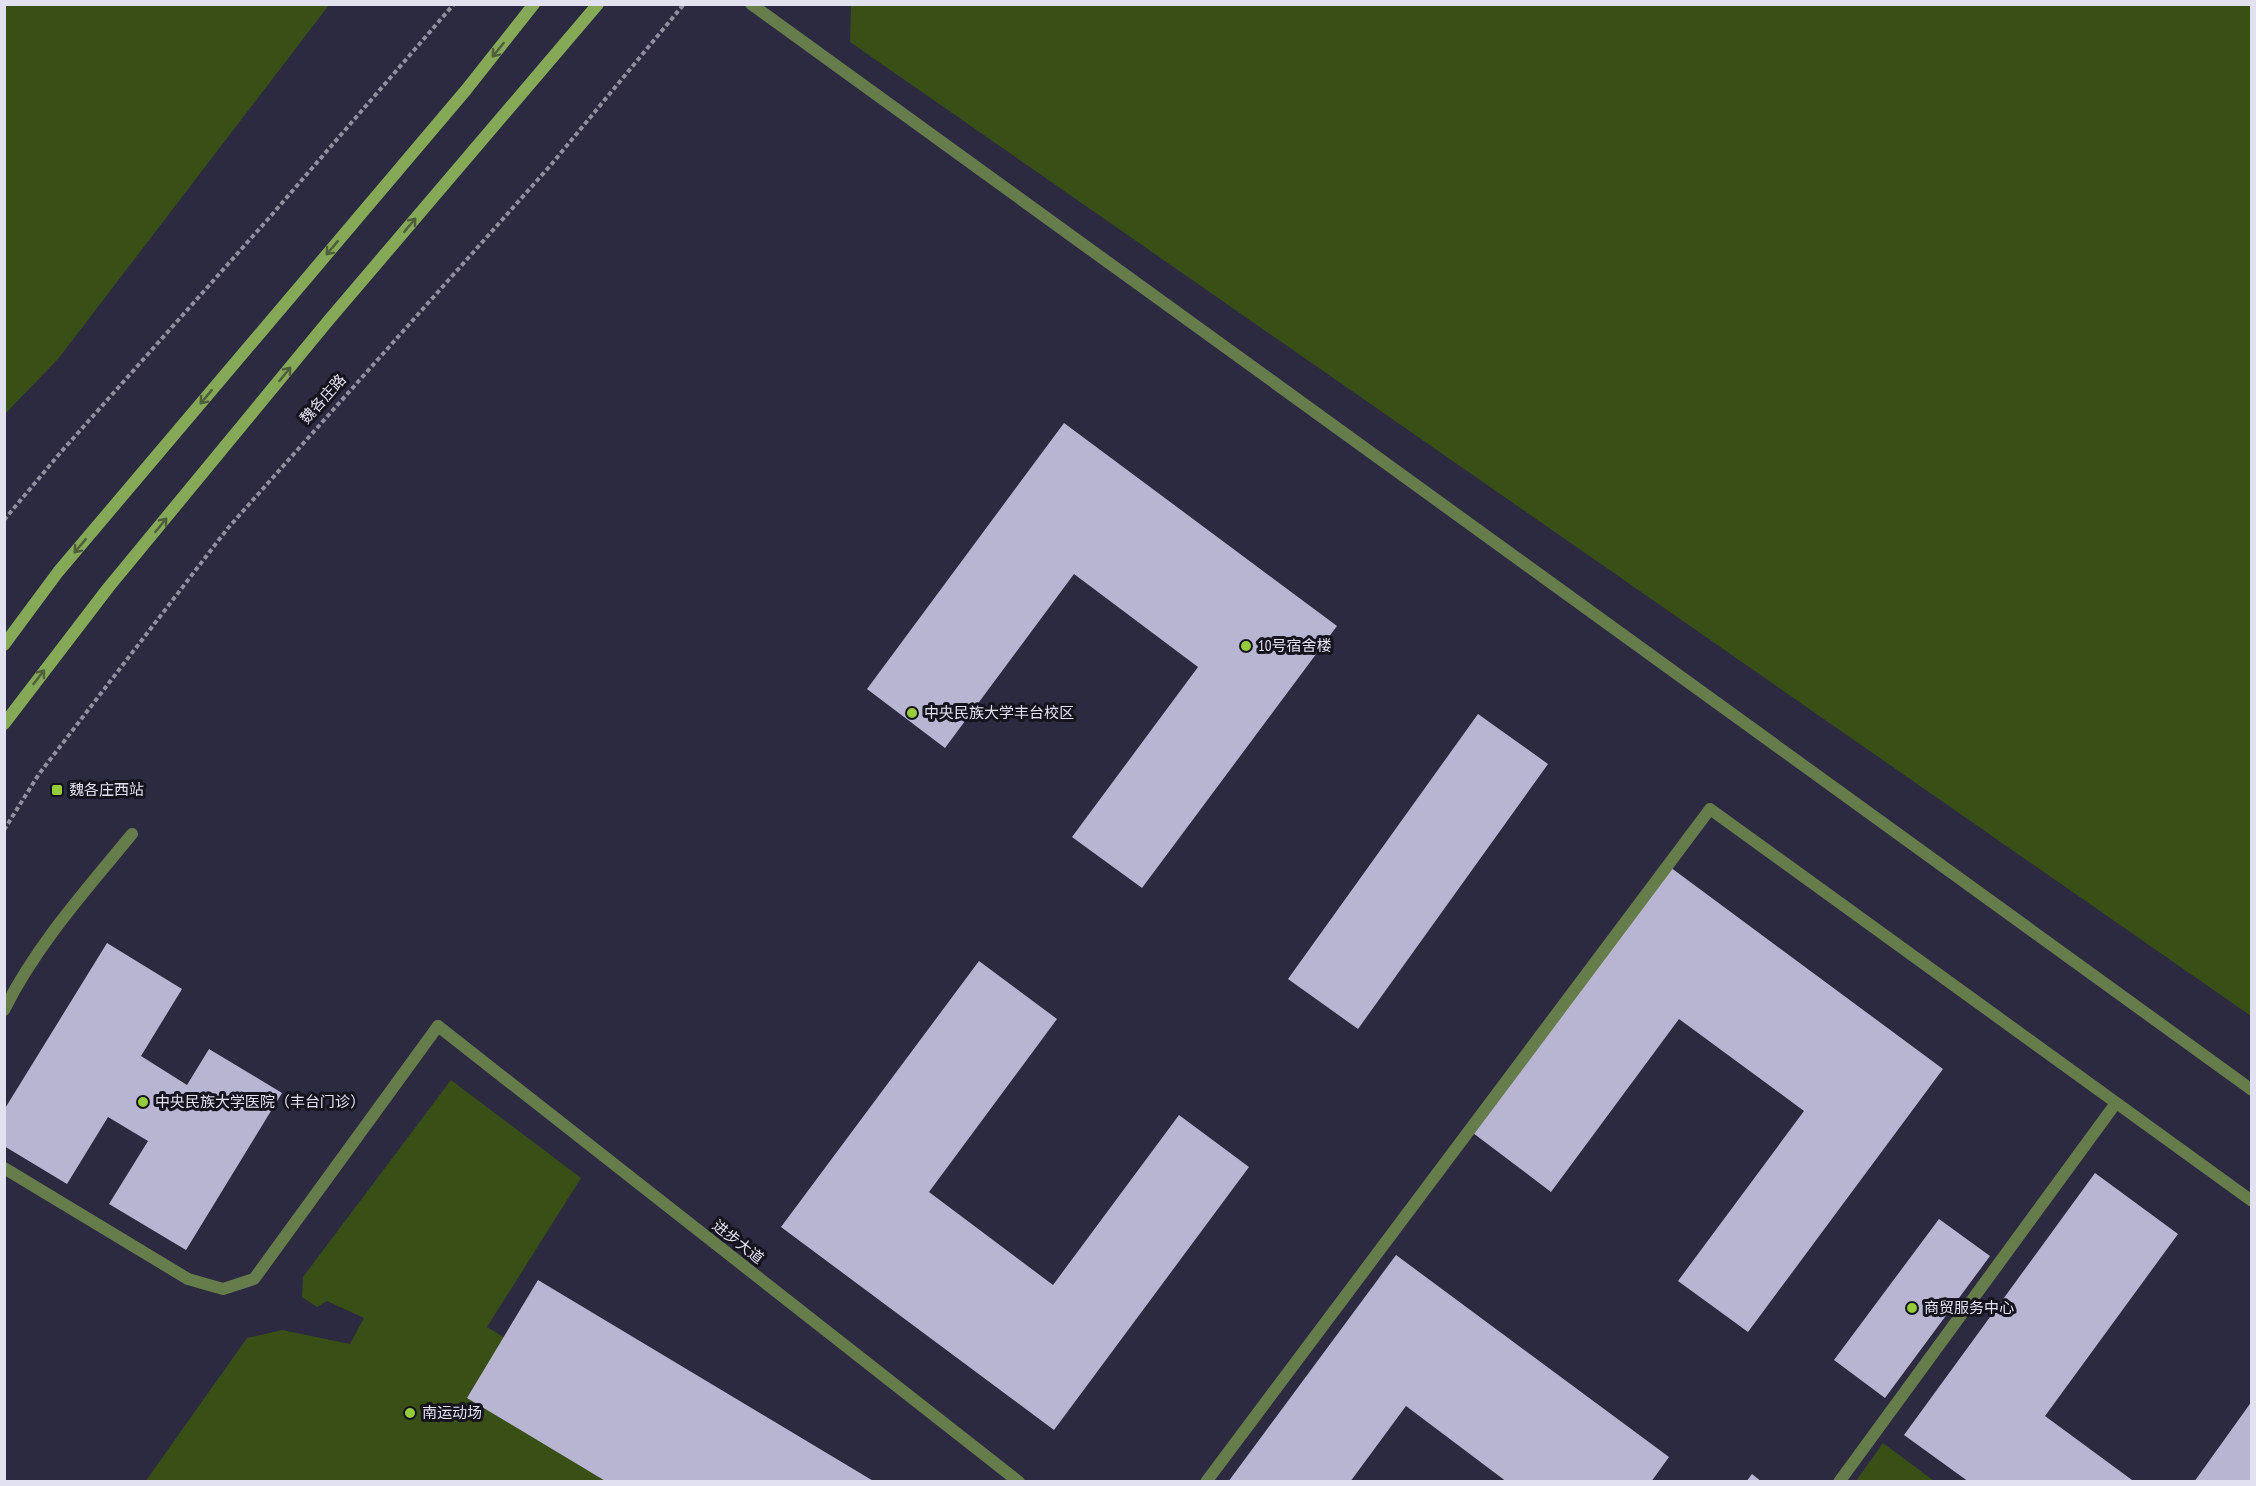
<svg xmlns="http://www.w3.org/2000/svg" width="2256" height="1486" font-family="'PT Sans Narrow','Noto Sans SC',sans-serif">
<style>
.green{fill:#394f16}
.building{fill:#b8b5d2}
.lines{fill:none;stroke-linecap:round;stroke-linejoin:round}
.path{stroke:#908ea0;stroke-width:4;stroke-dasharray:4.5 3;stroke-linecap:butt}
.service{stroke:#667c4b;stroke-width:12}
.minor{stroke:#667c4b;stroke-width:12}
.secondary{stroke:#86a958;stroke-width:12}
.oneway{stroke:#4e5e3b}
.poi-dot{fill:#95cc3b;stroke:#15141e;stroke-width:2}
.labels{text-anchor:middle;stroke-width:6;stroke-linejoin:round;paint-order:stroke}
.street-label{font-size:15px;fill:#e2e1f0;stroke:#15141e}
.poi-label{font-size:15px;fill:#e2e1f0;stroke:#15141e;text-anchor:start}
</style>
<rect width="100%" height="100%" fill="#2c2a40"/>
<path class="green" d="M5,4L329,5L58,359L5,414Z
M851,5H2251V1016L850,42Z
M451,1080L581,1178L487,1327L738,1481L145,1482L247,1338L282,1330L350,1344L364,1318L327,1301L317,1307L302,1297L303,1277Z
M1883,1443L1934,1481H1856Z"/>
<path class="building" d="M1064,423L1337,626L1142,888L1072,837L1198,667L1074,574L945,748L867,689Z
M1478,714L1548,764L1358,1029L1288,979Z
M1670,867L1943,1069L1748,1332L1678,1281L1804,1111L1679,1019L1551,1192L1473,1133Z
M107,943L182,989L141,1056L187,1085L209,1049L282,1093L186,1250L109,1204L148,1141L108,1117L67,1184L4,1146V1110Z
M979,961L1057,1019L929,1192L1053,1285L1179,1115L1249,1167L1054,1430L781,1227Z
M2095,1173L2178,1234L2045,1416L2132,1480L1969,1482L1904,1435Z
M1939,1219L1990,1256L1885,1398L1834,1360Z
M1396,1255L1669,1457L1651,1482H1507L1406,1406L1350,1482H1228Z
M538,1280L875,1482H607L467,1398Z
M2252,1401V1482H2194Z
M1752,1474L1762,1482H1746Z"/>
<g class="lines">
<path class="path" d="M4,520L61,452L269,218L454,4
M4,830L39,774L228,528L550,166L684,4"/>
<path class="service" d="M4,1010C37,944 86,890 132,834
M4,1168L188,1279L223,1289L254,1279L438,1026
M1206,1482L1710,809L2252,1201
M1839,1482L2116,1103"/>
<path class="minor" d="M751,4L2252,1090
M438,1026L1019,1482"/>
<path class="secondary" d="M4,645L58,572L466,90L534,4
M4,724L108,588L328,321L598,4"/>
</g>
<defs><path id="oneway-shaft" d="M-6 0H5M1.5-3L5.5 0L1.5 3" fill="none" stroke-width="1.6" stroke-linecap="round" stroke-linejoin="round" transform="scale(1.5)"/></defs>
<g class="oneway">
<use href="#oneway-shaft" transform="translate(498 50) rotate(129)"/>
<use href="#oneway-shaft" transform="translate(410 225) rotate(-50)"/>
<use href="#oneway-shaft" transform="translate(332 248) rotate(130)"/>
<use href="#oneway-shaft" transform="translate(285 374) rotate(-51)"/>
<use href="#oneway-shaft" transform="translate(206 397) rotate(130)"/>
<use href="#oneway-shaft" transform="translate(161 525) rotate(-51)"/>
<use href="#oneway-shaft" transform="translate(80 546) rotate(130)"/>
<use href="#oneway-shaft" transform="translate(39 677) rotate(-52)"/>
</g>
<g class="poi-dot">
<circle cx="1246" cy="646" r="6"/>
<circle cx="912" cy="713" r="6"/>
<rect x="51" y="784" width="12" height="12" rx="3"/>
<circle cx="143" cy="1102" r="6"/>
<circle cx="1912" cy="1308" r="6"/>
<circle cx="410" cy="1413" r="6"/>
</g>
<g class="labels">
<g class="street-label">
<text transform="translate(323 399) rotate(-48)" y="5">魏各庄路</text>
<text transform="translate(738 1242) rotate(38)" y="5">进步大道</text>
</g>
<g class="poi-label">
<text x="1258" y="651">10号宿舍楼</text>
<text x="924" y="718">中央民族大学丰台校区</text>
<text x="69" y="795">魏各庄西站</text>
<text x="155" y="1107">中央民族大学医院（丰台门诊）</text>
<text x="1924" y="1313">商贸服务中心</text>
<text x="422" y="1418">南运动场</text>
</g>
</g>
<rect width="2256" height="1486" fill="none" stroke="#e2e1f0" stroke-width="12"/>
</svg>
